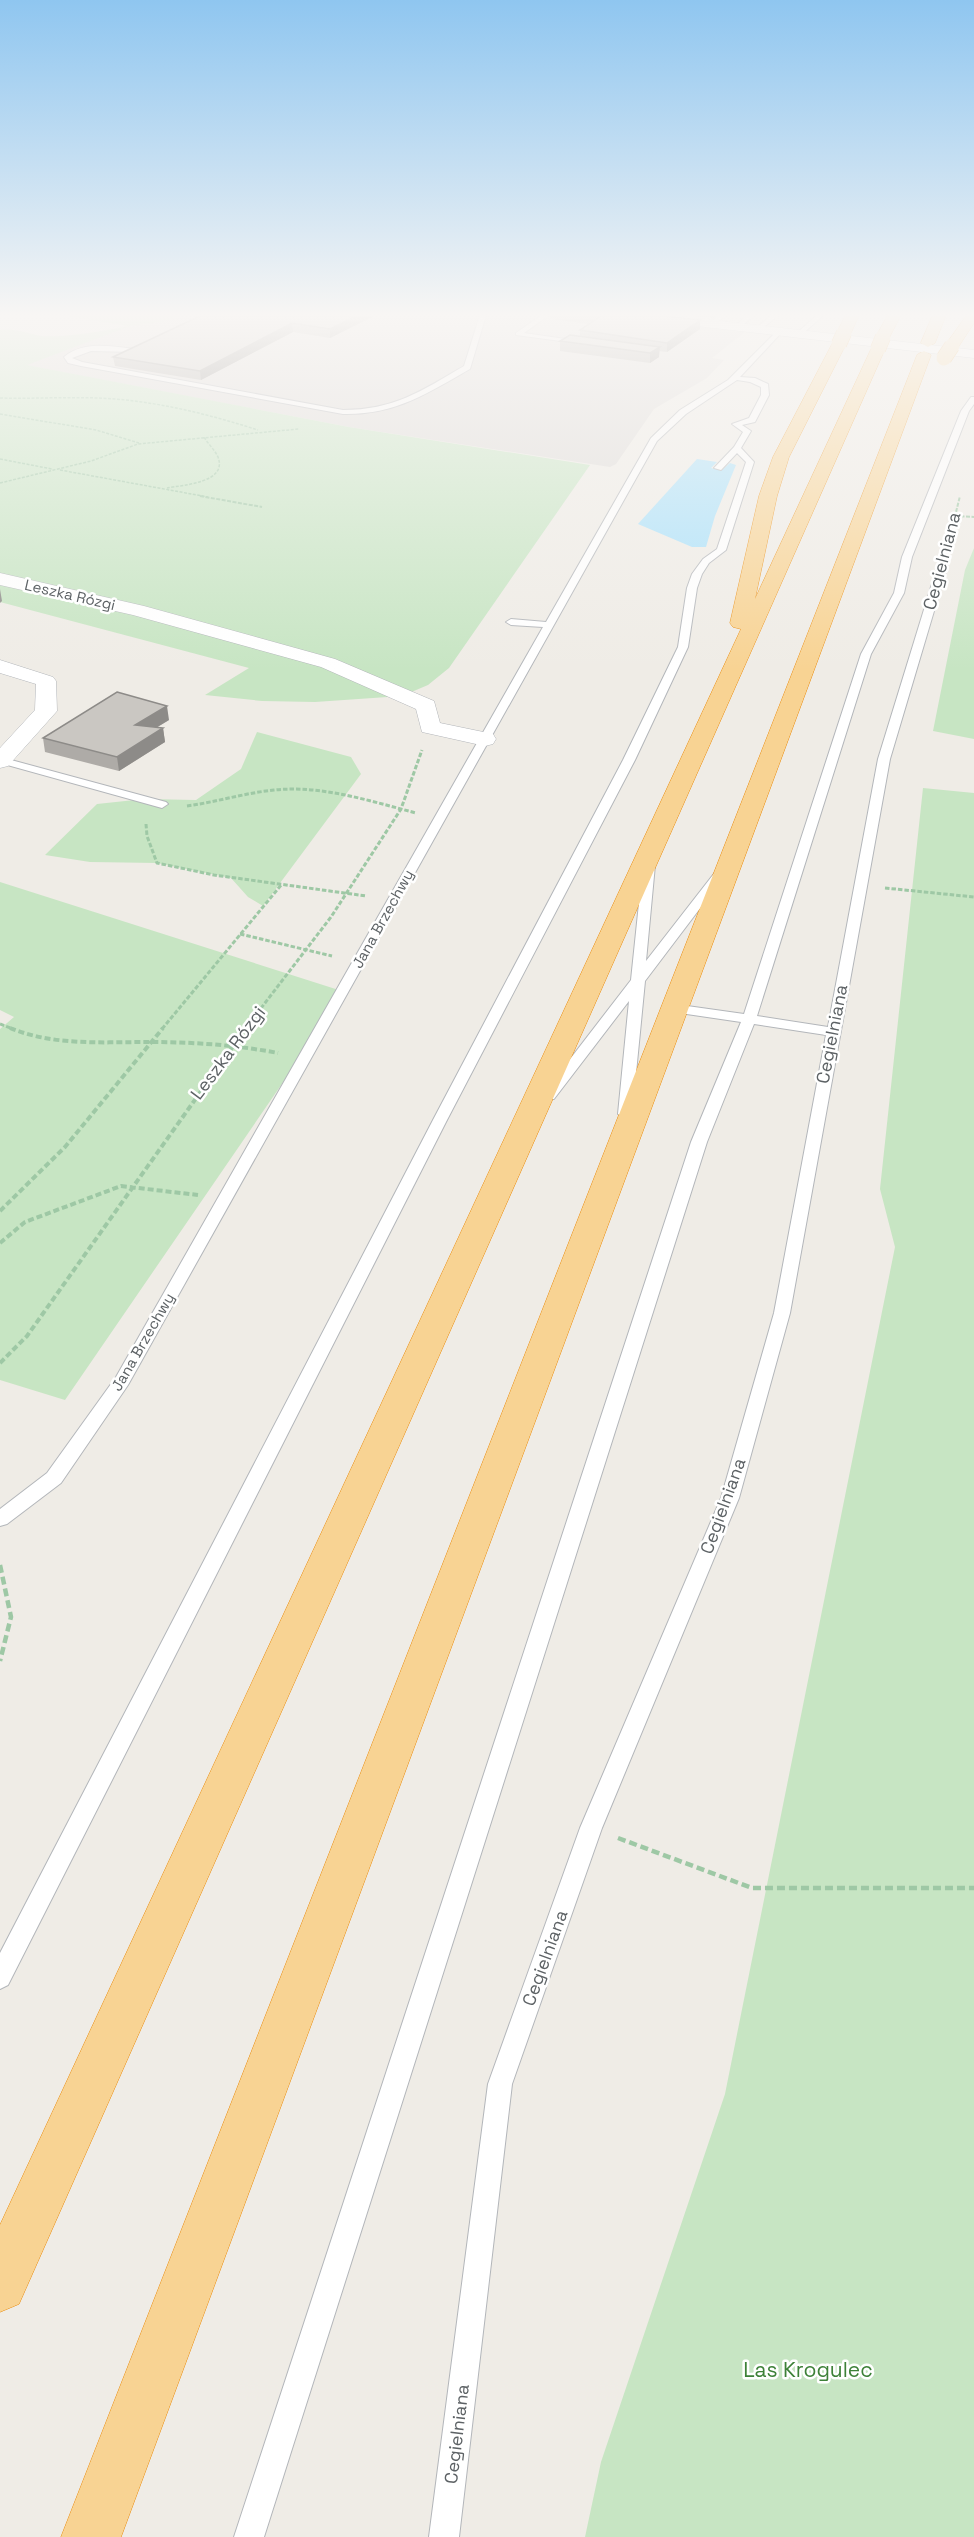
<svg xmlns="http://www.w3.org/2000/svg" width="974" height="2537" font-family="'Space Grotesk',sans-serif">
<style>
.industrial{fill:#dedbd8}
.green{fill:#c7e5c3}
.water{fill:#a9e1fb}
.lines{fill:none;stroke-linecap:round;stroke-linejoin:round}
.service-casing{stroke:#b3b6ba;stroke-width:2}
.minor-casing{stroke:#b3b6ba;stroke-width:1}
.tertiary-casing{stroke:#b3b6ba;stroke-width:1}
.motorway-casing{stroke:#ea8b0b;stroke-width:1}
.path-far4{stroke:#9ec8a5;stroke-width:1.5;stroke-dasharray:3 1.5;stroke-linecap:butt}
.path-far3{stroke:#9ec8a5;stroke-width:2;stroke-dasharray:4 1.5;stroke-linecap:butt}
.path-far2{stroke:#9ec8a5;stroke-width:3;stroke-dasharray:4.5 2;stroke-linecap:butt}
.path-far1{stroke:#9ec8a5;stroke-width:4;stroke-dasharray:6 3;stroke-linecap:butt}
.path{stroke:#9ec8a5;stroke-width:4.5;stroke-dasharray:8 4;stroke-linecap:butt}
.service{fill:#fff;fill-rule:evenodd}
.minor{fill:#fff;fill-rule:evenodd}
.tertiary{fill:#fff;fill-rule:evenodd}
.motorway{fill:#f8d393;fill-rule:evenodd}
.motorway-bridge-casing{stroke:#ea8b0b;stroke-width:16;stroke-linecap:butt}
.motorway-bridge{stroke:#f8d393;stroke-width:15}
.wall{fill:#aeaba7}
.shaded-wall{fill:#8d8b88}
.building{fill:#cac7c2;stroke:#8d8b88;stroke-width:1.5}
.labels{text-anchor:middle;stroke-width:5;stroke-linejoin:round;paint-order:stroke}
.far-street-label{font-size:15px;fill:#5d6265;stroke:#fff}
.street-label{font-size:18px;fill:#5d6265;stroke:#fff}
.near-park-label{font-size:21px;fill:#3d8138;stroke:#fff}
</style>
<rect width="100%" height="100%" fill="#efece6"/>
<path class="industrial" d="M182,315H599L745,332L712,358L724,360L707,378L654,409L616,464L610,467L349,427L25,365L75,343L130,326L168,321Z"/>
<path class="green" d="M62,315H182L168,321L130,326L27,365L349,427L590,465L449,668L428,685L402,696L315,702L262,701L205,695L249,668L0,602V330C16,328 27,334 42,336C64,338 105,331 128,326Z
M974,548V739L933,731L965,570Z
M257,732L351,757L361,774L263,906L248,897L231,878L157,863L90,862L45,855L97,804L144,799L196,800L241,769Z
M923,788L974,793V2537H585L601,2462L725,2094L895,1247L880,1189Z
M0,882L345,992L65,1400L0,1380V1029L14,1017L0,1010Z"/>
<path class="water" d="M697,459L717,462L711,468L722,470L730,463L736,465L715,516L706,547H692L638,524Z"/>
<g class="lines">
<g class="service-casing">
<path id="service" d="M480,315H486L470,369C426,394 395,415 343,414L81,366L68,363L64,357C83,341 110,346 133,349L135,352L91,351L72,358L82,362L343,410C393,410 422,391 464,366Z
M542,315H549L524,333L586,342L583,344L516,335V333Z
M720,315H727L714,325H710V323Z
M748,315H755L739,328H735V326Z
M772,315H779L760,330H756V328Z
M817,315H824L801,335H797V333Z
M777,331L782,332L740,377L755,378L768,384L769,395L755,422L742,425L751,431L741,448L754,462L726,550L709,563L702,574L697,588L688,647L635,760L447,1120L8,1985L0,1989V1953L433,1120L623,760L678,647L687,588L692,574L703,559L717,549L746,462L737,453L721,470L714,468L734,447L743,432L732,424L749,418L761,395V387L750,382L737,380L686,414L657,441L128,1385L61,1483L7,1524L0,1526V1509L47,1473L116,1377L543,627L511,625L506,622L511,619L546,622L651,438L680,410L728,380Z
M971,397H974V404L969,411L912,557L904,593L871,654L757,1016L828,1027L878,759L938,564L946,562L948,564L890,759L790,1313L739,1498L602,1828L512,2084L459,2537H429L488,2084L580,1828L721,1498L774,1313L826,1035L754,1024L707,1142L264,2537H234L691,1142L741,1022L673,1012L666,1008L673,1004L744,1014L861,654L894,593L902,557L961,411Z
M0,757L166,802L168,804L162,808L0,763Z
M649,861L655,865L646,961L716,871H724L726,874L645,981L632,1114L625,1119L618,1114L629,1001L554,1099H544L542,1096L544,1093L631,980L643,865Z"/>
</g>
<g class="minor-casing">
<path id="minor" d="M0,573L144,606L335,659L434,701L440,723L493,734L496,739L493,744L485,746L422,732L416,709L321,667L133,615L0,585Z
M0,660L53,677L56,681L57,711L8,766L0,768V748L35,710L36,684L0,673Z"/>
</g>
<g class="tertiary-casing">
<path id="tertiary" d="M629,315H667L974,350V358L636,319Z"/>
</g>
<g class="motorway-casing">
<path id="motorway" d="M846,315H859L851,333L844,337L837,333Z
M888,315H901L888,340H878L876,337Z
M933,315H946L935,343L928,347L921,343Z
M967,315H974V323L957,349H947L945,346Z
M839,340L846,344L789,457L777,496L755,599L871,349L878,345L885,349L19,2304L0,2312V2225L741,629L733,627L730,623L759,496L773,457L832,344Z
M924,351L931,355L121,2537H61L917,355Z"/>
</g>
<path class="path-far4" d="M0,398C38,399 77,396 115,399C164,403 211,415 258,430
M0,414L96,430L139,443
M0,459L52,469
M60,470L208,497
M0,483L91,461L138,444L299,429
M167,488C182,485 228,483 218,457C215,450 208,444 204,437"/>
<path class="path-far3" d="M200,496L262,507
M955,516L974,517
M948,544L960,496"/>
<path class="path-far2" d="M187,806C216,802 245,793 274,790C322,785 370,801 416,813
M146,824L147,836L157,863L214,875L366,896
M885,888L974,897
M240,934L332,956
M0,1024L13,1029
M162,1029L282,884
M245,1029L331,917L401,809L422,750"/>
<path class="path-far1" d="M10,1028C54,1046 103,1042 150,1042C193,1042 236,1045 278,1053
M0,1211L65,1147L163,1028
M0,1243L25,1222L121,1186L198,1195
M0,1363L27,1336L246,1028"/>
<path class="path" d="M0,1565L11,1617L0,1661
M618,1838L752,1888H974"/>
<use href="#service" class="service"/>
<use href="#minor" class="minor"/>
<use href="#tertiary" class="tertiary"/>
<use href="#motorway" class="motorway"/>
<g class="motorway-bridge-casing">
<path id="motorway-bridge" d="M839,344L844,333
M878,349L883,337
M944,358L952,346"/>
</g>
<use href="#motorway-bridge" class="motorway-bridge"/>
</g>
<path class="wall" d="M202,315H376L330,338L293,332L201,380L115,366L113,357Z
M551,315H654L700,320V329L667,352L659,351V357L650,363L560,351V341L580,336V330L589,324L551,319Z
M683,315H718L713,318Z
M169,720L156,728H163L165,742L119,771L45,752L43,738Z"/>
<path class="shaded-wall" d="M358,315H376L330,338V329Z
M700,320V329L667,352V343Z
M292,323L293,332L201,380L200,371Z
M660,347L659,357L650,363V353Z
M0,589L2,601L0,603Z
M167,706L169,720L137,739L135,725Z
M163,728L165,742L119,771L117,757Z"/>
<path class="building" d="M202,315H358L330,329L292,323L200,371L113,357Z
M586,315H654L700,320L667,343L580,330L601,316Z
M570,335L660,347L650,353L560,341Z
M117,692L167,706L135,725L163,728L117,757L43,738Z"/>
<linearGradient id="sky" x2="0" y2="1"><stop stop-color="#8fc6f0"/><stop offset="0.47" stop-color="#f8f6f4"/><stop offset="1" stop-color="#f8f6f4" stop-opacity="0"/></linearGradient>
<rect width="974" height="670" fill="url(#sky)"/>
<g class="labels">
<g class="far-street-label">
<text transform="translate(70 595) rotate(13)" y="5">Leszka Rózgi</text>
<text transform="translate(383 919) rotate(-61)" y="5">Jana Brzechwy</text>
<text transform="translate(143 1342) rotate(-60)" y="5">Jana Brzechwy</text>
</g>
<g class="street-label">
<text transform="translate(942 561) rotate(-75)" y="6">Cegielniana</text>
<text transform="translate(832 1034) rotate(-79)" y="6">Cegielniana</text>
<text transform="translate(228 1053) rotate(-53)" y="6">Leszka Rózgi</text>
<text transform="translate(723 1506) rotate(-70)" y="6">Cegielniana</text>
<text transform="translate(545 1958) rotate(-70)" y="6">Cegielniana</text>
<text transform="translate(457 2434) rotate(-83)" y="6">Cegielniana</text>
</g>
<g class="near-park-label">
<text x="808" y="2377">Las Krogulec</text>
</g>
</g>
</svg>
